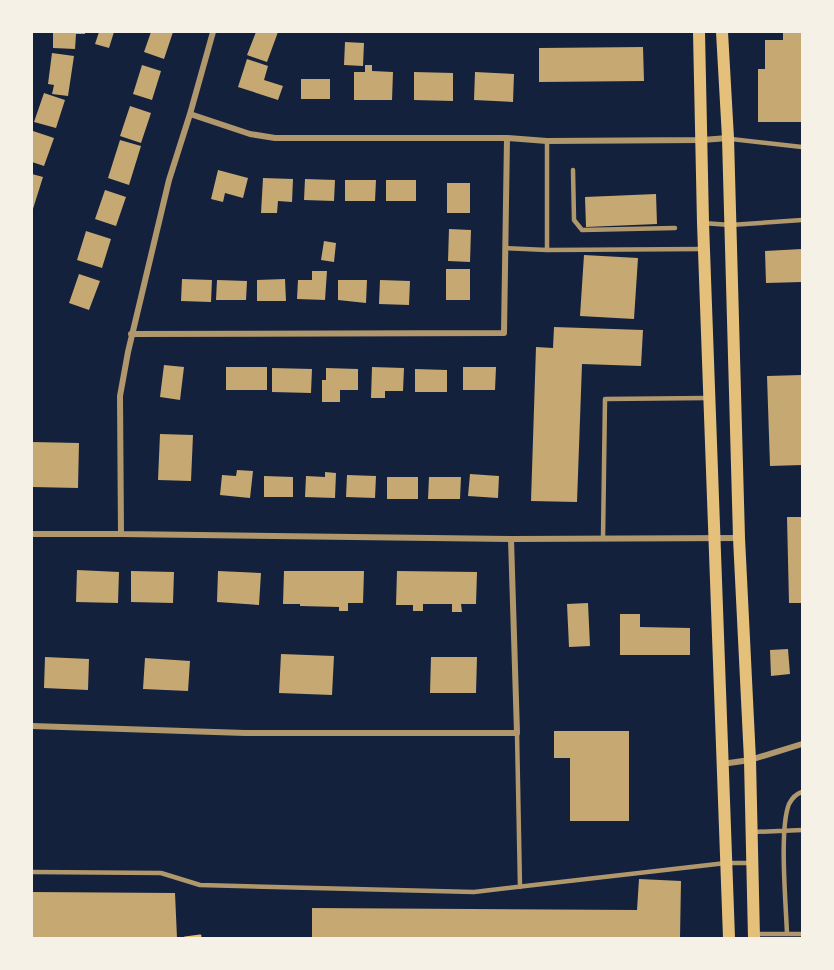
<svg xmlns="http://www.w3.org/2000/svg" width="834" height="970" font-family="'Noto Sans',sans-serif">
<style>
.building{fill:#c6a872}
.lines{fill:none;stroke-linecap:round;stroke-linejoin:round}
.path{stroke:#e5c07b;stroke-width:3}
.service{stroke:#b1986c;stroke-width:4.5}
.minor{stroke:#b1986c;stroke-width:6}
.secondary{stroke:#e5c07b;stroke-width:12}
</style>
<rect width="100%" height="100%" fill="#14213d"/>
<path class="building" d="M53,32H85V34H76L75,49L53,48Z
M99,32H114L109,48L95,44Z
M151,32H173L164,59L144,52Z
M256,32H278L267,62L247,55Z
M783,32H802V122H758V69H765V40H783Z
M345,42L364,43L363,66L344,65Z
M643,47L644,81L539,82V48Z
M52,53L74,56L68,96L52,94L54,85L48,84Z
M247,59L268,66L264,80L283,86L278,100L238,87Z
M142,65L161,71L152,100L133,94Z
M365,65H372V71L393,72L392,100H354V72H365Z
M414,72L453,73V101L414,100Z
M475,72L514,74L513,102L474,100Z
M301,79H330V99H301Z
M44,93L65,100L56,128L34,122Z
M130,106L151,113L141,143L120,136Z
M33,131L54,138L44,166L32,162Z
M120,140L141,146L129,185L108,178Z
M218,170L248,178L243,198L225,193L223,202L211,199Z
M32,174L43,177L32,212Z
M263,178L293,179L292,202L278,201L277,213H261Z
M305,179L335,180L334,201L304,200Z
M345,180H376L375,201H345Z
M386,180H416V201H386Z
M447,183H470V213H447Z
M105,190L126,197L116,226L95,219Z
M656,194L657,224L586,227L585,197Z
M449,229L471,230L470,262L448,261Z
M86,231L111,239L102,268L77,260Z
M324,241L336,243L334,262L321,260Z
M802,249V282L766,283L765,251Z
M584,255L638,258L634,319L580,316Z
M446,269H470V300H446Z
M312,271H327L325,300L297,299L298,280H312Z
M79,274L100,281L89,310L69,303Z
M182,279L212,280L211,302L181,301Z
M285,279L286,301H257V280Z
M217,280L247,281L246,300H216Z
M338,280H367L366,303L338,300Z
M380,280L410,281L409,305L379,304Z
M554,327L643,330L641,366L582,364L577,502L531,501L536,347L553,348Z
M164,365L184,367L180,400L160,397Z
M226,367H267V390H226Z
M372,367L404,368L403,391H385V398H371Z
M463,367H496L495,390H463Z
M272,368L312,369L311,393L272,392Z
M326,368L358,369V390H340V402H322V380H326Z
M415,369L447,370V392H415Z
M802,375V465L770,466L767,376Z
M160,434L193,435L191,481L158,480Z
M32,442L79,443L78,488L32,487Z
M237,470L253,471L250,498L220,495L222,475L236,476Z
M325,472L336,473L335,498L305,497L306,476L325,477Z
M470,474L499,476L498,498L468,496Z
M347,475L376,476L375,498L346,497Z
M264,476L293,477V497H264Z
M387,477H418V499H387Z
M429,477H461L460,499H428Z
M787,517H802V603H789Z
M77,570L119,572L118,603L76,602Z
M131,571L174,572L173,603L131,602Z
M218,571L261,573L259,605L217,602Z
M284,571H364L363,603H348V611H339V607L300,606V604H283Z
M397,571L477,572L476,604H461L462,612H452V604H423V611H413V605H396Z
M588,603L590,646L569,647L567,604Z
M620,614H640V627L690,628V655H620Z
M788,649L790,674L771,676L770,650Z
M281,654L334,656L332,695L279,693Z
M45,657L89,659L88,690L44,688Z
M431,657H477L476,693H430Z
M145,658L190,661L188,691L143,689Z
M554,731H629V821H570V758H554Z
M639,879L681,881L680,938H312V908L637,910Z
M32,892L175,893L177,938H32Z"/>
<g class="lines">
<path class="path" d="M185,938L200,936"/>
<path class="service" d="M731,139L802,147
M573,170L574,220L582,230L675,228
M703,223L730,225L802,220
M505,248L547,250L704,249
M547,250V141
M603,539L605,399L708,398
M517,733L520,887
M753,832L802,830
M32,872L161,873L200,885L474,892L726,863H751
M756,934H802
M787,934C786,904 779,829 789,804C792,798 796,794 802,792"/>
<path class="minor" d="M190,114L250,134L275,138H507L547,141L702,140L728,138
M131,334L504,333L507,138
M32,534H121L511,539L739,538
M121,534L120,396L128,352L169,180L190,114L213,32
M32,726L245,733H517L511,539
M722,764L750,760L802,744"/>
<path class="secondary" d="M699,32L703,223L729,938
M722,32L728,138L739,538L750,760L754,938"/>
</g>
<rect width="834" height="970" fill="none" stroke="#f6f1e7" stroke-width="66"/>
</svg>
